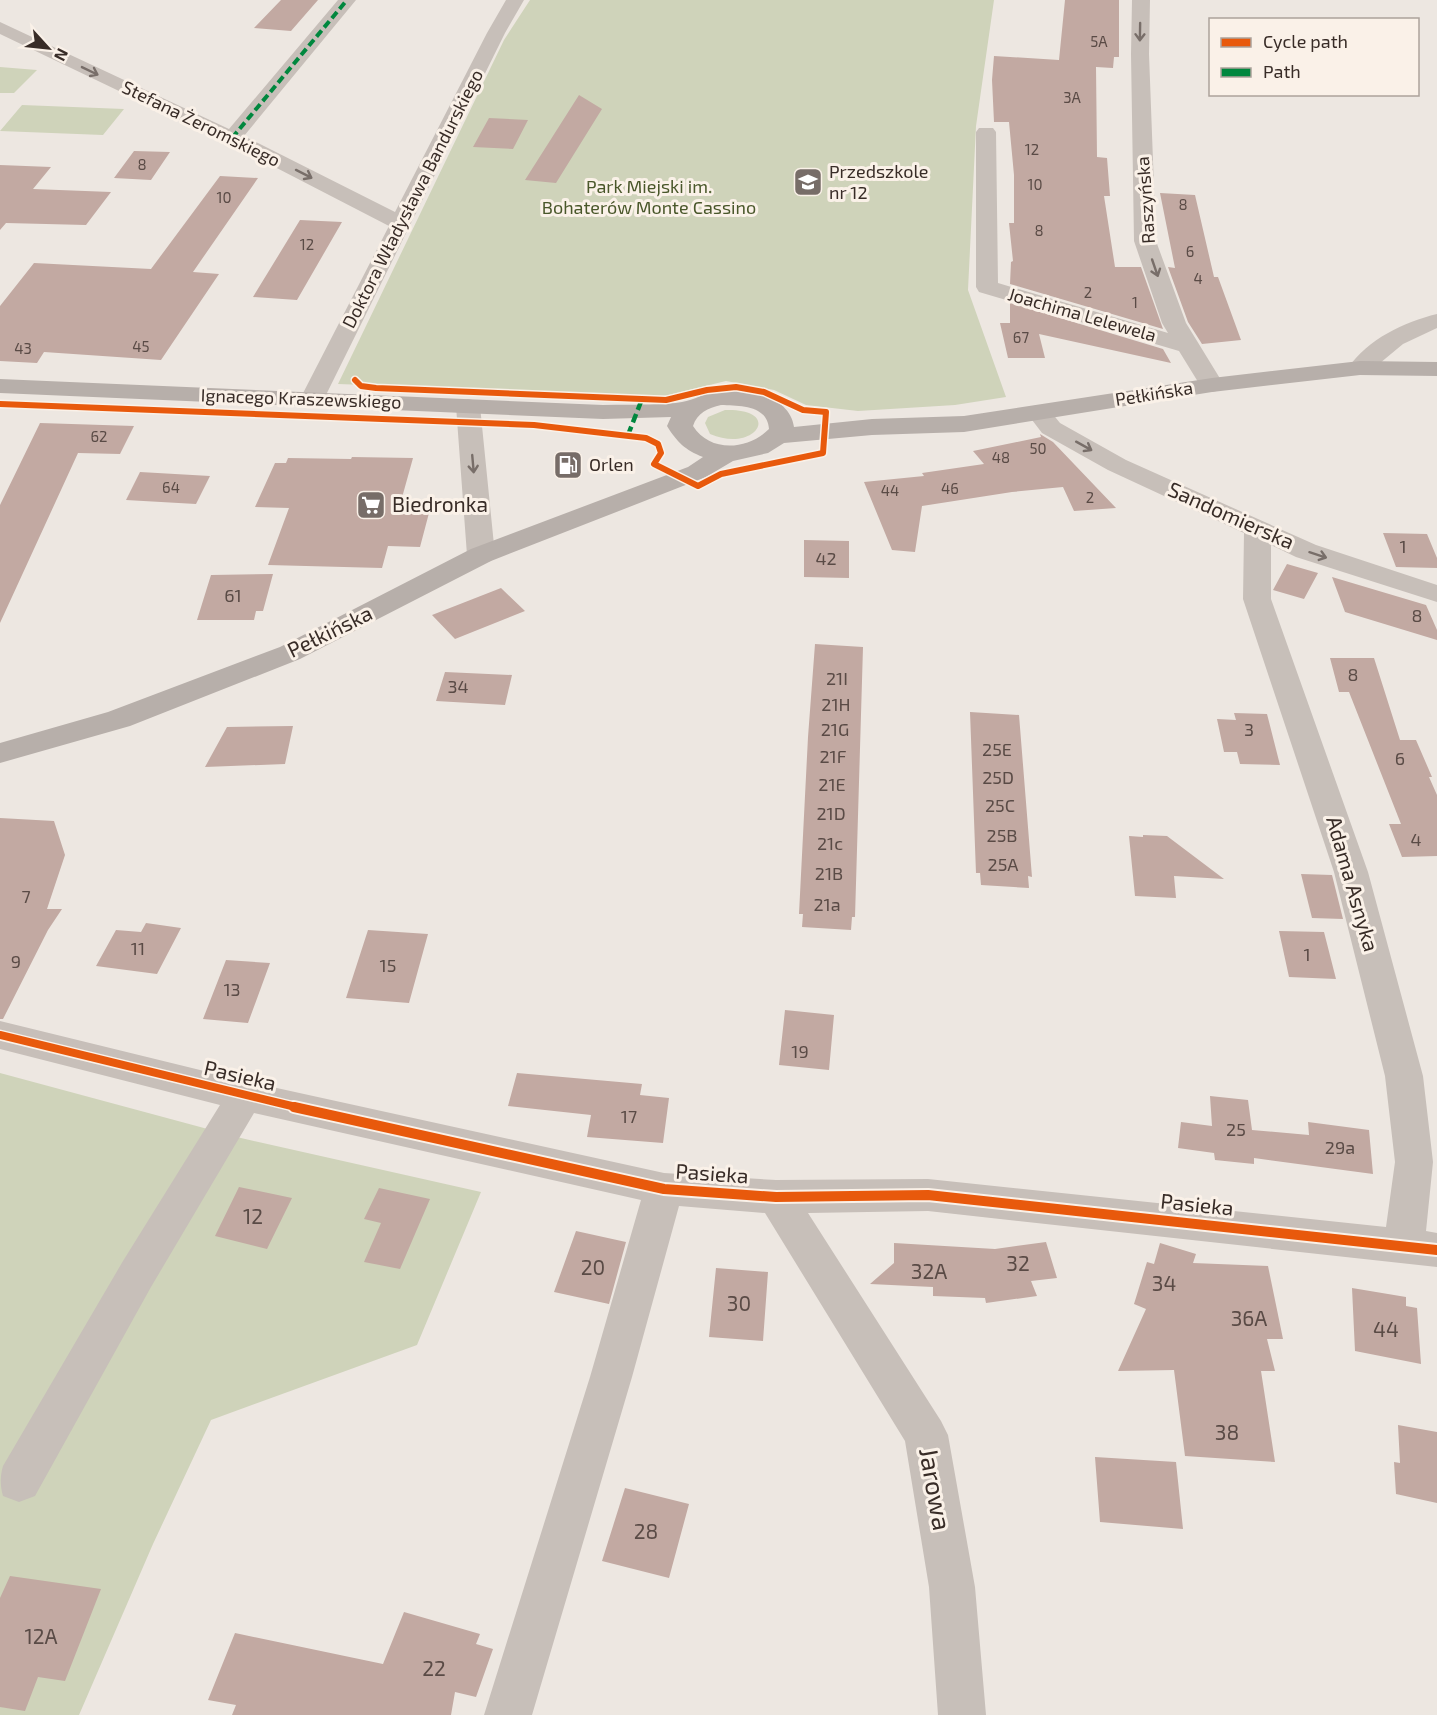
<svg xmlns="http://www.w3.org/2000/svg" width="1437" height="1715" font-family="'Exo 2',sans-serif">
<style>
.green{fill:#cfd3ba}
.building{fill:#c2a9a2}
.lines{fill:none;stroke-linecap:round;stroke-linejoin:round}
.street{fill:#c7bfb9;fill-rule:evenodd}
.secondary{fill:#b7afaa;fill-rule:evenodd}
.quiet-far1{stroke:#00873e;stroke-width:4;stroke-dasharray:8 4;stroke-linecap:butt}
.quiet{stroke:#00873e;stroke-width:4.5;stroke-dasharray:9 4.5;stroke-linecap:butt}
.cycleway-far2-casing{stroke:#faf1e8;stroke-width:9}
.cycleway-far1-casing{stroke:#faf1e8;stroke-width:11}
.cycleway-casing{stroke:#faf1e8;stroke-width:14}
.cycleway-far2{stroke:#e8590c;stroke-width:6}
.cycleway-far1{stroke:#e8590c;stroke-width:8}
.cycleway{stroke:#e8590c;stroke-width:10}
.oneway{stroke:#786e69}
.labels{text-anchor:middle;stroke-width:6;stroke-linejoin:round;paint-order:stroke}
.far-number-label{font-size:15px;fill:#5a4b46}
.far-street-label{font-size:18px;fill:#382c27;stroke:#faf1e8}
.far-poi-label{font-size:18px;fill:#382c27;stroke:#faf1e8;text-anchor:start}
.far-park-label{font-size:18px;fill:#49572a;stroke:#faf1e8}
.number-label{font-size:18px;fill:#5a4b46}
.poi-label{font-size:21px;fill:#382c27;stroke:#faf1e8;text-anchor:start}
.street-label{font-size:21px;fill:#382c27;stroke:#faf1e8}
.near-number-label{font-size:21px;fill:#5a4b46}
.near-street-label{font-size:26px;fill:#382c27;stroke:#faf1e8}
</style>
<rect width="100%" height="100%" fill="#ede7e1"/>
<path class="green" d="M530,0H994L976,126L968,290L1006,397L955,405L858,411L806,405L774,390L726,381L664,396L338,384L504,40Z
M0,67L37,70L14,93H0Z
M22,105L124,109L103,135L0,131Z
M725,410C784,408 756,454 710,434L705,423L708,417Z
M0,1073L241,1138L481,1192L417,1345L211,1420L153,1544L79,1715H0Z"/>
<path class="building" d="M281,0H318L291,31L254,28Z
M1065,0H1119V57H1114L1113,68L1096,67L1097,157L1107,158L1110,196H1104L1115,267H1141L1163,329L1010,284L1011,262L1013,261L1009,223H1014V175L1009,122H994L992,80L994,56L1059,60Z
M579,95L602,109L556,183L525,180Z
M489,118L528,120L513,149L473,147Z
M134,151L170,152L151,180L114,178Z
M0,165L51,167L33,189L111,192L86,225L6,223L0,230Z
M220,176L258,178L193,272L219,274L161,360L44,352L37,363L0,361V306L34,263L151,269Z
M1160,193L1195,195L1214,277H1218L1241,340L1202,344L1188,322L1168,267L1175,268Z
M300,220L342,222L297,300L253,297Z
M1010,303L1163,349L1171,363L1039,334L1045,358H1008L1000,323H1010Z
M40,423L134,426L120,454L78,453L0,623V505Z
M1040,434L1053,442L1116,508L1074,511L1063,487L1012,492L922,506L915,552L892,550L864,482L924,476L922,473L984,464L973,451L1041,437Z
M352,457L413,458L398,512L429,513L420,547L388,546L382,568L268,565L289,508L255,507L275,463H286L288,458L351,459Z
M140,472L210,476L196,504L126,500Z
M1383,533L1427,534L1437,558V568L1396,567Z
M804,540L849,541V578L804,577Z
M1287,564L1318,573L1304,599L1273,590Z
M273,574L263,611H256L254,620H197L211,575Z
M1332,577L1426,605L1437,630V640L1345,612Z
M501,588L525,611L455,639L432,615Z
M815,644L863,647L855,917H852L851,930L802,927L803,914H799L808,737Z
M1330,658H1374L1400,740H1416L1432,777H1429L1437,795V856L1402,857L1389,824H1401L1349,692H1339Z
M445,672L512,675L505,705L436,701Z
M970,712L1019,715L1032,877L1028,876L1029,888L981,885L980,873H976Z
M1234,713L1267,714L1280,765L1240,764L1237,752H1224L1217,719L1236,720Z
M293,726L285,764L205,767L227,727Z
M0,818L54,821L65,855L47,909H62L48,930L3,1019H0Z
M1143,835L1167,836L1224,879L1174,876L1176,898L1135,896L1129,836L1143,837Z
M1301,874L1332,875L1343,919L1312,918Z
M146,923L181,928L157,974L96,966L116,930L141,932Z
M368,930L428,934L409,1003L346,998Z
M1279,931L1324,932L1336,979L1289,977Z
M226,960L270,963L248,1023L203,1019Z
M785,1010L834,1015L829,1070L779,1065Z
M517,1073L642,1084L640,1095L669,1098L663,1143L587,1137L591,1115L508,1106Z
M1210,1096L1248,1100L1252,1130L1309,1135L1308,1122L1369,1130L1373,1174L1254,1158V1164L1215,1160L1214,1153L1178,1148L1181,1122L1212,1126Z
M239,1187L292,1198L267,1249L215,1236Z
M379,1188L430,1199L400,1269L364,1262L381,1223L364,1219Z
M576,1231L626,1242L609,1304L554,1292Z
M1046,1242L1057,1278L1031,1281L1037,1296L986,1303L985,1298L933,1296V1287L870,1284L894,1263V1243L995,1249Z
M1160,1243L1196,1254L1193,1263L1268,1266L1283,1339H1267L1275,1371H1261L1275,1462L1185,1456L1174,1370L1118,1371L1146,1309L1134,1304L1147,1262L1154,1264Z
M716,1268L768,1272L763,1341L709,1337Z
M1352,1288L1406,1297V1306L1417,1308L1421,1364L1355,1351Z
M1398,1425L1437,1432V1503L1396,1494L1394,1462L1400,1463Z
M1095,1457L1176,1462L1183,1529L1100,1522Z
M625,1488L689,1504L669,1578L602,1561Z
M10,1576L101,1589L65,1681L38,1677L25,1711L0,1707V1598Z
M404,1612L480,1634L476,1644L493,1649L476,1697L455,1692L451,1715H232L236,1705L208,1700L235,1633L383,1664Z"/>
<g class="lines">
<path class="street" d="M338,0H356L244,136L395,212L487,33L506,0H524L505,33L324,399L321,404L312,406L303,404L300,399L389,226L238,148L0,34V22L229,129Z
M1132,0H1150L1149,54L1156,241L1186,323L1224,385L1221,390L1212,392L1203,390L1179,351L979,292L976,287V132L979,128H993L996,132L998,283L1168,333L1162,323L1134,241L1131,54Z
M1437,314V328L1403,344L1368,373L1360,375L1352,373L1348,368C1368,339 1404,322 1437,314Z
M468,399L477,401L480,406L495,555L491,561L481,563L471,561L467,555L456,406L459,401Z
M1038,405L1047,407L1060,423L1126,460L1316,545L1437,585V602L1296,557L1271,545V599L1368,872L1423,1076L1433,1162L1426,1231L1437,1233V1267L928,1211L808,1213L941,1421L948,1435L975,1587L986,1715H938L929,1587L905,1441L765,1213L679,1206L632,1377L532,1715H484L590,1377L641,1200L254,1113L151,1287L35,1496L19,1502L3,1496C0,1486 0,1476 3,1466L123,1261L220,1105L0,1049V1021L245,1081L664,1173L776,1180L928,1179L1386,1227L1395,1162L1385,1076L1334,872L1243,599L1244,533L1108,470L1042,433L1026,412L1029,407Z"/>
<path class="secondary" d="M1360,361L1437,362V376L1360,375L1212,392L964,432L872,435L784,443L768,453L733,461L706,477L491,561L300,659L130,726L0,763V743L108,712L280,647L471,549L688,467L703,457C685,450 677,442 667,426L671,417L603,419L0,393V379L603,405C629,404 657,406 682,402C694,400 705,393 718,391C744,387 790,395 794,427L872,419L964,416L1212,378ZM721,405C741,406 767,405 769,429C748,450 710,453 693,426C697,413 708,408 721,405Z"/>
<path class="quiet-far1" d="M232,138L347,0"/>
<path class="quiet" d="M628,435L642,399"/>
<g class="cycleway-far2-casing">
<path id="cycleway-far2" d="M0,404L534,425L646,438L658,444L661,453L654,464L698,486L721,474L823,453L826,412L803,410L764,392L736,387L707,390L666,400L376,388L361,386L355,380"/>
</g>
<g class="cycleway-far1-casing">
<path id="cycleway-far1" d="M0,1035L300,1108"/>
</g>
<g class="cycleway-casing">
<path id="cycleway" d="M294,1107L664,1189L776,1197L928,1195L1437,1250"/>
</g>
<use href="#cycleway-far2" class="cycleway-far2"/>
<use href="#cycleway-far1" class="cycleway-far1"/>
<use href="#cycleway" class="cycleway"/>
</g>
<defs><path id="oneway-shaft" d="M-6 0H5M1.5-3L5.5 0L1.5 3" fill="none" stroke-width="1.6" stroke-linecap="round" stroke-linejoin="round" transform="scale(1.5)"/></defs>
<g class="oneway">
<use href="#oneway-shaft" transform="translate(1140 32) rotate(91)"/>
<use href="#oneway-shaft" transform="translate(90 71) rotate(26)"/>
<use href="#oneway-shaft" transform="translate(304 174) rotate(27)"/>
<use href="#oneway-shaft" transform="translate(1155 268) rotate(71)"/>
<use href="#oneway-shaft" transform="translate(1084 446) rotate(29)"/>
<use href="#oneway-shaft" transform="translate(473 464) rotate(85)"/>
<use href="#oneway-shaft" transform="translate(1318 555) rotate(18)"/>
</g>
<defs>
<g id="school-square" transform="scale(1.5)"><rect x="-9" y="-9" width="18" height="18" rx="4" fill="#776d68" stroke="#faf1e8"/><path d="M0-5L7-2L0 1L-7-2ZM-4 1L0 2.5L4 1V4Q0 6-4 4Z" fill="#fff"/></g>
<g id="fuel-square" transform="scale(1.5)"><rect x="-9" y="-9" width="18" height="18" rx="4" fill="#776d68" stroke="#faf1e8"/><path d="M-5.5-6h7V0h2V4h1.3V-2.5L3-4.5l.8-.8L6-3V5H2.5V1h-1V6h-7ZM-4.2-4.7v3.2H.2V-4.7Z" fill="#fff"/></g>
<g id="supermarket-square" transform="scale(1.5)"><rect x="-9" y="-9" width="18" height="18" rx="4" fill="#776d68" stroke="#faf1e8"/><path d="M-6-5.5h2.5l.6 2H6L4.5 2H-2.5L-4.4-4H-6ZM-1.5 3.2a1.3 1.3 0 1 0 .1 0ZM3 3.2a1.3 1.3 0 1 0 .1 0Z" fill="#fff"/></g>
</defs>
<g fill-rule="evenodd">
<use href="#school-square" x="808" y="182"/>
<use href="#fuel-square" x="568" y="465"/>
<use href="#supermarket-square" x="371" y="505"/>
</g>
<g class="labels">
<g class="far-number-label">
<text x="1099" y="47">5A</text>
<text x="1072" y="103">3A</text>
<text x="1032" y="155">12</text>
<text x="142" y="170">8</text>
<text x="1035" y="190">10</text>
<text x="224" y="203">10</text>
<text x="1183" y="210">8</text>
<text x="1039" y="236">8</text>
<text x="307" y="250">12</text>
<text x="1190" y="257">6</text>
<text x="1198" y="284">4</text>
<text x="1088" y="298">2</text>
<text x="1135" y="308">1</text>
<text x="1021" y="343">67</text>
<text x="141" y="352">45</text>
<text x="23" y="354">43</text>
<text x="99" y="442">62</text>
<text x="1038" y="454">50</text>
<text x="1001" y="463">48</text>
<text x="171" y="493">64</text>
<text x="950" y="494">46</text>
<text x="890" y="496">44</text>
<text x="1090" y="503">2</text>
</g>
<g class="far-street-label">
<text transform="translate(201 124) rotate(26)" y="6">Stefana Żeromskiego</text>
<text transform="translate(413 199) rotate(-63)" y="6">Doktora Władysława Bandurskiego</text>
<text transform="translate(1146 200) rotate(-94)" y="6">Raszyńska</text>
<text transform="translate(1082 315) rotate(16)" y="6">Joachima Lelewela</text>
<text transform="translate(1154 394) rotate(-9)" y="6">Pełkińska</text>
<text transform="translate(301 399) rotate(2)" y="6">Ignacego Kraszewskiego</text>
</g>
<g class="far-poi-label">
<text x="829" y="178">Przedszkole<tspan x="829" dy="21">nr 12</tspan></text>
<text x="589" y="471">Orlen</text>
</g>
<g class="far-park-label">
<text x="649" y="193">Park Miejski im.<tspan x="649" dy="21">Bohaterów Monte Cassino</tspan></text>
</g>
<g class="number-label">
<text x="1403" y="553">1</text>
<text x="826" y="565">42</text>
<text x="233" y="602">61</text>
<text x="1417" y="622">8</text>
<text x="1353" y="681">8</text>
<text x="837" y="685">21I</text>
<text x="458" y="693">34</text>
<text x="836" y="711">21H</text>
<text x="835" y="736">21G</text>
<text x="1249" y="736">3</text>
<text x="997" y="756">25E</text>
<text x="833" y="763">21F</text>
<text x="1400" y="765">6</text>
<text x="998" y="784">25D</text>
<text x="832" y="791">21E</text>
<text x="1000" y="812">25C</text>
<text x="831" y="820">21D</text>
<text x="1002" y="842">25B</text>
<text x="1416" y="846">4</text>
<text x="830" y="850">21c</text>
<text x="1003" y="871">25A</text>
<text x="829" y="880">21B</text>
<text x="26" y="903">7</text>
<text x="827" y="911">21a</text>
<text x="138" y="955">11</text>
<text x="1307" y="961">1</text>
<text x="16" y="968">9</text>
<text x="388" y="972">15</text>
<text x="232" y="996">13</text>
<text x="800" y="1058">19</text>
<text x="629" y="1123">17</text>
<text x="1236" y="1136">25</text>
<text x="1340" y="1154">29a</text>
</g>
<g class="poi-label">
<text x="392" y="512">Biedronka</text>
</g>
<g class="street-label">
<text transform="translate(1231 516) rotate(24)" y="7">Sandomierska</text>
<text transform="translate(330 632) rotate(-26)" y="7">Pełkińska</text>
<text transform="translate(1352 884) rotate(74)" y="7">Adama Asnyka</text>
<text transform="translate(240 1076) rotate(13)" y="7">Pasieka</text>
<text transform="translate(712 1174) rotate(4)" y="7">Pasieka</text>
<text transform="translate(1197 1205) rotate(6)" y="7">Pasieka</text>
</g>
<g class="near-number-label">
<text x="253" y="1224">12</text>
<text x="1018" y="1271">32</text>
<text x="593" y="1275">20</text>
<text x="929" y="1279">32A</text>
<text x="1164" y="1291">34</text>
<text x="739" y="1311">30</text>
<text x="1249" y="1326">36A</text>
<text x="1386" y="1337">44</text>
<text x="1227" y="1440">38</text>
<text x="646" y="1539">28</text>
<text x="41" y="1644">12A</text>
<text x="434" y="1676">22</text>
</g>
<g class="near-street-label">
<text transform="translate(935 1489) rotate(80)" y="9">Jarowa</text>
</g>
</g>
<rect x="1209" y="18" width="210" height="78" fill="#faf1e8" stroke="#aca29b" stroke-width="1.5"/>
<rect x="1221" y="38" width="30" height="9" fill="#e8590c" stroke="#aca29b" stroke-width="1.5"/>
<text x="1263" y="48" font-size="18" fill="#382c27">Cycle path</text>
<rect x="1221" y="68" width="30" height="9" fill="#00873e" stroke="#aca29b" stroke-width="1.5"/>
<text x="1263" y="78" font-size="18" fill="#382c27">Path</text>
<g transform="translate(48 48) rotate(117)" stroke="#faf1e8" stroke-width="4.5" paint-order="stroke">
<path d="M0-4.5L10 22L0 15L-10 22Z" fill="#382c27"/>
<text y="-9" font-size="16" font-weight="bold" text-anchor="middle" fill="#382c27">N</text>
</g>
</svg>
